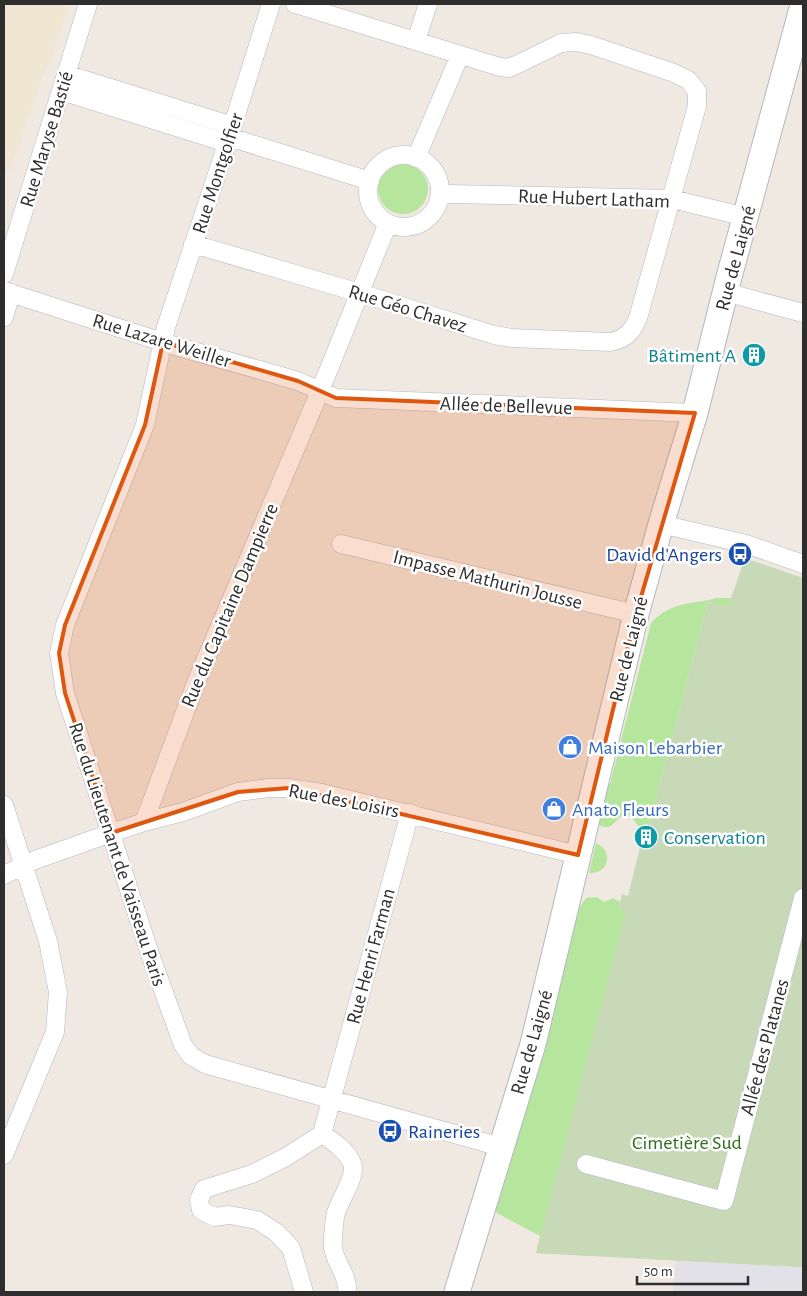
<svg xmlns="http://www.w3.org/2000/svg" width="807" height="1296" font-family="'Alegreya Sans',sans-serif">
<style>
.industrial{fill:#e3e1e8}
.education{fill:#f0e6d1}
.green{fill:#b6e59e}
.cemetery{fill:#c8d9b8}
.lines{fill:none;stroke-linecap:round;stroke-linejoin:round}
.street-casing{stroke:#b4b7c1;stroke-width:19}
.secondary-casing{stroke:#b4b7c1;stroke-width:27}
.street{stroke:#fff;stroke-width:18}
.secondary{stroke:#fff;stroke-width:25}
.marked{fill:#df570e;fill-opacity:0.2;stroke:#df570e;stroke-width:4;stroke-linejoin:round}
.labels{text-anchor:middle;stroke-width:5;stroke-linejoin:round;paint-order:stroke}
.street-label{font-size:20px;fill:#2e2e2e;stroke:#fff}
.culture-label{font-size:20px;fill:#0d838f;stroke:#fff;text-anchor:end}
.transit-label{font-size:20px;fill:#164399;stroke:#fff;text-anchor:end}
.shop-label{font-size:20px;fill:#366cbe;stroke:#fff;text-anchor:start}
.park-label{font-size:20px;fill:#2c6e1b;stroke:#fff}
</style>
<rect width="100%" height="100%" fill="#efe9e1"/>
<path class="industrial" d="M676,1260L803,1267V1292H673Z"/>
<path class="education" d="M4,4H69L46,72L43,75L9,173L4,172Z"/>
<path class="green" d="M378 189a25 25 0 1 1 50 0a25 25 0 1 1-50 0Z
M717,598H731L728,607L708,602L648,829L639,827L631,817L624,815C612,821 612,834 596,823L603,792L610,784L651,623C672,601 690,605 717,598Z
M596,843C614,851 609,875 589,873Z
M597,897L604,902L613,898L620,902L618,908L636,913L803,1267L536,1253L540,1236L497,1213L493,1207L575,914L586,898Z"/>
<path class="cemetery" d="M745,558L803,578V1267L536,1253L626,911L618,909L622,894L628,896L641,843L635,841L639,827L648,829L708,602L728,607Z"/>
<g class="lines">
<g class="street-casing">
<path id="street" d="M271,4L224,153L166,327L145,425L65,625L59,653L65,693L150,954L183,1045L191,1056L205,1064L501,1147
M416,41L428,4
M66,74L233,126
M61,91L227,143
M229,137L370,181
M368 191a36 36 0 1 1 72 0a36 36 0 1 1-72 0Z
M416,158L460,55
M440,196L450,194L672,199L746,217
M193,244L360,293L494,335L512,338L610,342C626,339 632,332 638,318L697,106V91L688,80L674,73L591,45L576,42L561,43L516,65L508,68L500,67L295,4
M4,274L88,4
M4,291L172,345L298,381L336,398L695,413
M725,292L803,313
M4,317L11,293
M661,524L746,544L803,564
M341,544L636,614
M4,805L48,941L58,992L55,1032L4,1155
M144,822L197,680L320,391L388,223
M4,875L35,860L111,833L144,822L183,812L238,792L269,788H289L322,793L578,855
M322,1134C334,1142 346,1150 352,1163C358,1177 337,1202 335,1217C334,1227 332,1239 333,1248C335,1263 349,1276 347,1292
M586,1164L724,1201L803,898
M304,1292L291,1248L276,1232L257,1220L229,1215L214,1217L201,1210L199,1200L204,1189L252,1174L286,1157L322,1134L410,813"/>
</g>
<g class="secondary-casing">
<path id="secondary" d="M457,1292L533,1044L636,614L661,524L695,413L729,277L803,5"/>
</g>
<use href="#street" class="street"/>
<use href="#secondary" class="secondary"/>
</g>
<path class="marked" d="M163,342L298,381L336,398L695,413L636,614L578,855L289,788L238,792L111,833L65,693L59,653L65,625L145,425Z"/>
<defs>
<g id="building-disc" transform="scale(1.25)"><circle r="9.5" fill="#0f9aa8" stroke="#fff"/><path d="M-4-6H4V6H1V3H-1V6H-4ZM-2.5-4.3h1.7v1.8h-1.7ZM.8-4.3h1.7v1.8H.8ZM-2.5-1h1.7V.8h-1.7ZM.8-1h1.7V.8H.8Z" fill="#fff"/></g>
<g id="bus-disc" transform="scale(1.25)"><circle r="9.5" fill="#1a4fb4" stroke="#fff"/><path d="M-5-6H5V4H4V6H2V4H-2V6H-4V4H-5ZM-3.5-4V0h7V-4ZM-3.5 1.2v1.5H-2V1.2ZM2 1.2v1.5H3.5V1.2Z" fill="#fff"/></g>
<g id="shop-disc" transform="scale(1.25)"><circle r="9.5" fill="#3f7fe0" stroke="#fff"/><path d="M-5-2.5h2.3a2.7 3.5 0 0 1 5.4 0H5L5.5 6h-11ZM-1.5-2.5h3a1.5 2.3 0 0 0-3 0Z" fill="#fff"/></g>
</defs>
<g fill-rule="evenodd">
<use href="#building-disc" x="754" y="355"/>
<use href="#bus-disc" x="740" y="554"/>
<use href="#shop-disc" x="570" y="747"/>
<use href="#shop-disc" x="554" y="809"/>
<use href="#building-disc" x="646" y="837"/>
<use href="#bus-disc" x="390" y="1131"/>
</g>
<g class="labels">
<g class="street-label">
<text transform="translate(46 139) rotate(-73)" y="7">Rue Maryse Bastié</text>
<text transform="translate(217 173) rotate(-72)" y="7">Rue Montgolfier</text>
<text transform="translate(594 198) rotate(2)" y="7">Rue Hubert Latham</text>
<text transform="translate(735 258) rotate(-75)" y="7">Rue de Laigné</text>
<text transform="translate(408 308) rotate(17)" y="7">Rue Géo Chavez</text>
<text transform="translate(162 340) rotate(17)" y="7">Rue Lazare Weiller</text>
<text transform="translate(506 405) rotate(2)" y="7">Allée de Bellevue</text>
<text transform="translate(488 579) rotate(14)" y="7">Impasse Mathurin Jousse</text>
<text transform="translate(229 605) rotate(-67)" y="7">Rue du Capitaine Dampierre</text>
<text transform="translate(628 649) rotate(-76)" y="7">Rue de Laigné</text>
<text transform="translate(344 800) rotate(11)" y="7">Rue des Loisirs</text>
<text transform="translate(118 854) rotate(72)" y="7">Rue du Lieutenant de Vaisseau Paris</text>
<text transform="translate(370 956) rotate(-75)" y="7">Rue Henri Farman</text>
<text transform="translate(531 1042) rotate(-74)" y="7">Rue de Laigné</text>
<text transform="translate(764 1047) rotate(-75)" y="7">Allée des Platanes</text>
</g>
<g class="culture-label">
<text x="736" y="362">Bâtiment A</text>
<text x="664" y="844" text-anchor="start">Conservation</text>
</g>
<g class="transit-label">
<text x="722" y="561">David d'Angers</text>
<text x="408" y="1138" text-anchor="start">Raineries</text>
</g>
<g class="shop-label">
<text x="588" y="754">Maison Lebarbier</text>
<text x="572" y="816">Anato Fleurs</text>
</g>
<g class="park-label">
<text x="687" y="1149">Cimetière Sud</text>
</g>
</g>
<rect width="807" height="1296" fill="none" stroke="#2e2e2e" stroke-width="10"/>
<path d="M637 1276v8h111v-8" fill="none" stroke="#2e2e2e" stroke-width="2.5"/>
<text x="644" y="1276" font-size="15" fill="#2e2e2e" stroke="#ffffff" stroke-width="4" paint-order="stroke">50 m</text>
</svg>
